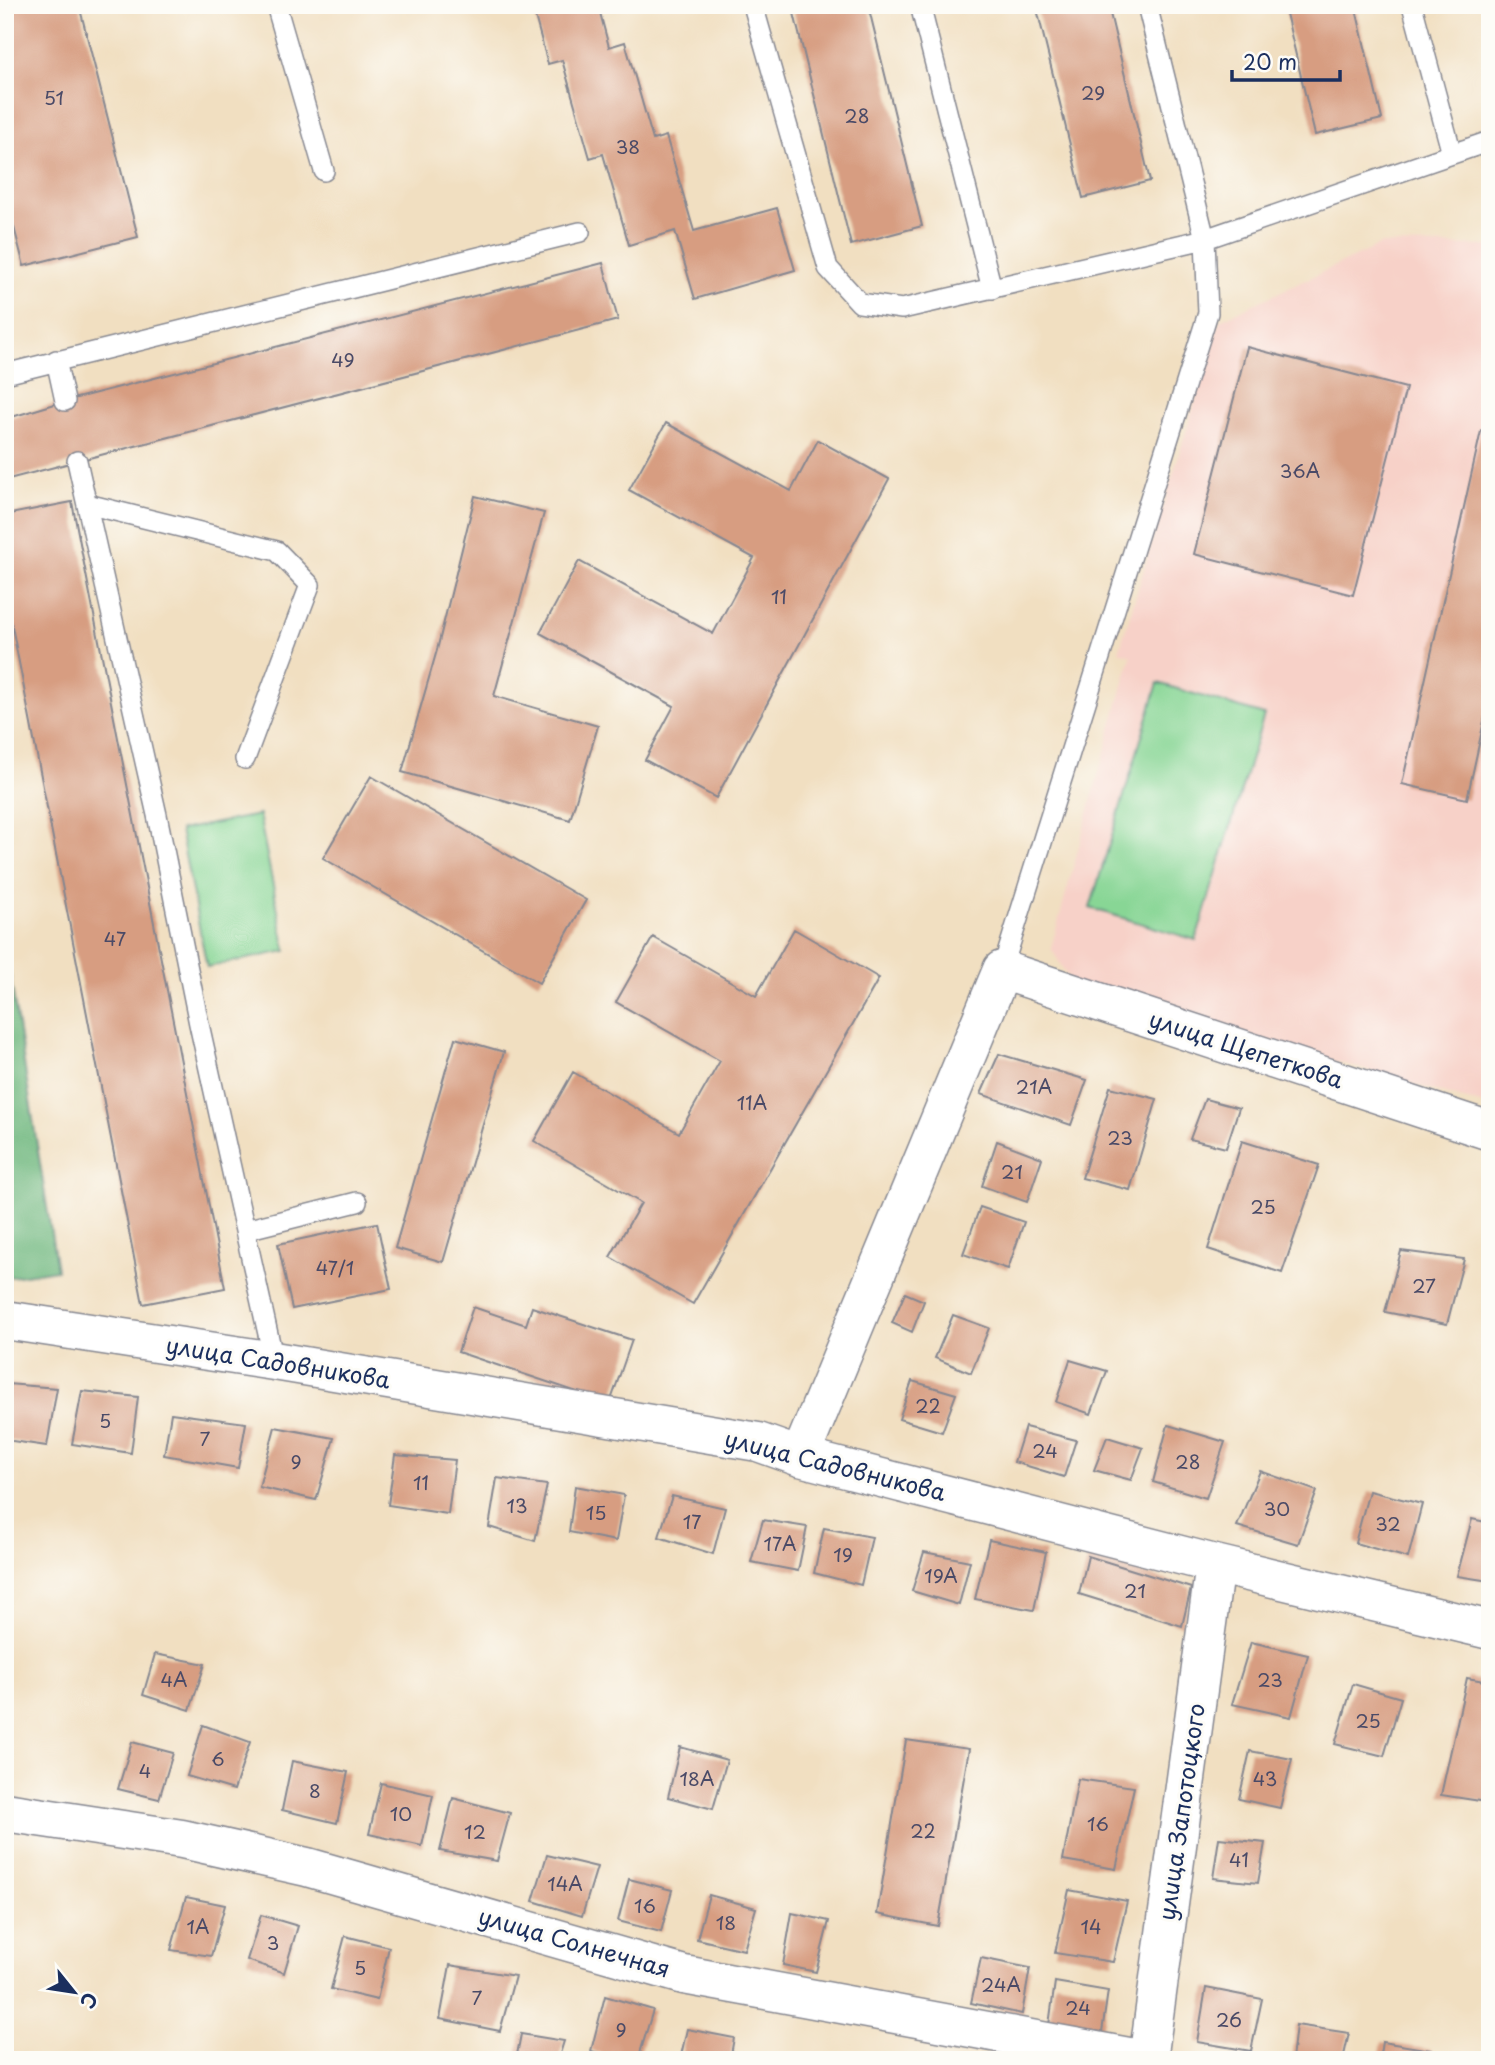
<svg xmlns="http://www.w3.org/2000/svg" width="1495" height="2065" font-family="'Playpen Sans',sans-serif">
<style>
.built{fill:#f7d1c8}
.green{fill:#88d695;stroke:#52827a;stroke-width:2}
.forest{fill:#6eb77e;stroke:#44736e;stroke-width:2}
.building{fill:#d79d81}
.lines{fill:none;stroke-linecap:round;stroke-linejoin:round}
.lane-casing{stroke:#868790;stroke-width:22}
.street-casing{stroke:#868790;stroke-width:41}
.lane{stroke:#fff;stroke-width:19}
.street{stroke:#fff;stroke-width:38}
.labels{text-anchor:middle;stroke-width:6;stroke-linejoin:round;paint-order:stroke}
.number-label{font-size:19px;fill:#4a4a67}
.street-label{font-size:23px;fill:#1b2f5e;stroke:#fdfcf7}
</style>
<rect width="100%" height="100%" fill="#fdfcf7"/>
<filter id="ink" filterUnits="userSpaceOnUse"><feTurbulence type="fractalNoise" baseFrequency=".0143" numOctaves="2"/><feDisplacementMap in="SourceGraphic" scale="14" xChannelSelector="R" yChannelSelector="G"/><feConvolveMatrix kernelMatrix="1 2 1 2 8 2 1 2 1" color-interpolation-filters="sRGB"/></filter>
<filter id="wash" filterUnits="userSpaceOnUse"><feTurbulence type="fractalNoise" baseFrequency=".00686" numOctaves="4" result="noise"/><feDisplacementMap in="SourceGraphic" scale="28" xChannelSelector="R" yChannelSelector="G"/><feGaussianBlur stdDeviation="1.57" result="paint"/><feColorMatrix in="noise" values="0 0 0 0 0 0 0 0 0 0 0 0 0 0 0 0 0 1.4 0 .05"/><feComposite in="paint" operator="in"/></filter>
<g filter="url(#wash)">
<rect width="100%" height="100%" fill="#f1dfc1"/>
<path class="built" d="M1382,244L1490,246V1107L1071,983L1051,948L1131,656L1119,651L1220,320Z"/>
<path class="green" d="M1158,683L1264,715L1196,940L1090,908Z
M259,815L286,951L207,967L180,830Z"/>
<path class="forest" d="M5,944L57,1270L12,1277L5,1276Z"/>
<g id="blocks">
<path class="building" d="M5,5H79L138,237L24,266L5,192Z
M532,5H598L609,47L625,42L653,140L666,136L694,231L777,208L795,270L695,299L675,231L629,245L603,154L590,158L562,60L548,64Z
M792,5H868L922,226L851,245Z
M1036,5H1108L1150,181L1083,198Z
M1284,5H1355L1382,119L1315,135Z
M603,263L618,320L5,480V419L65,401Z
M1247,347L1406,388L1353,595L1194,554Z
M666,423L791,491L818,440L889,479L716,798L645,760L674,706L540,633L579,561L713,634L754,558L629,490Z
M1481,431L1490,432V694L1467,799L1402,784Z
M475,496L544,513L494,696L598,726L570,820L402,772L437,650Z
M72,502L225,1288L143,1304L5,590V515Z
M371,776L586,900L539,983L323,858Z
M794,929L879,978L693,1304L610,1257L641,1203L534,1141L573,1072L679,1133L720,1061L616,1002L653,937L756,996Z
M455,1038L504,1052L443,1262L395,1248Z
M999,1054L1087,1080L1071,1125L981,1094Z
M1110,1087L1157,1099L1130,1190L1082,1178Z
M1205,1099L1239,1108L1226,1148L1190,1139Z
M997,1141L1042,1158L1027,1202L982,1186Z
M1242,1141L1319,1165L1282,1273L1208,1249Z
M980,1207L1024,1222L1008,1269L963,1254Z
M377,1223L391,1289L292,1309L278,1244Z
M1401,1251L1464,1259L1447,1324L1385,1312Z
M905,1293L924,1301L912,1332L892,1323Z
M473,1307L526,1325L532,1307L632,1340L610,1403L458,1352Z
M953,1315L989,1328L971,1373L935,1358Z
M1070,1360L1107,1371L1091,1414L1056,1402Z
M912,1381L956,1394L942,1432L899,1419Z
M7,1384L57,1388L47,1446L5,1440Z
M82,1391L138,1397L131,1453L72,1444Z
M171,1413L246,1423L238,1468L164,1455Z
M1168,1425L1225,1442L1206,1498L1153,1482Z
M275,1427L334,1438L316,1500L259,1487Z
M1025,1427L1076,1440L1064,1477L1014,1462Z
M1107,1437L1143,1448L1131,1480L1094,1470Z
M395,1455L455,1460L448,1514L388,1505Z
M1260,1471L1317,1491L1298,1544L1237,1526Z
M497,1478L547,1485L535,1541L489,1527Z
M575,1486L624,1495L616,1541L569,1532Z
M1369,1491L1422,1504L1408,1558L1355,1543Z
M672,1496L725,1508L713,1554L659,1537Z
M1472,1519L1490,1523V1581L1457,1576Z
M763,1520L807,1527L798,1571L751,1562Z
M824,1528L872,1537L861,1585L814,1573Z
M989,1540L1046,1552L1034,1610L975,1599Z
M924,1552L970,1561L959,1605L912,1591Z
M1088,1556L1191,1588L1182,1626L1079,1594Z
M1251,1642L1308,1655L1291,1717L1232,1704Z
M155,1654L205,1664L190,1710L143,1695Z
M1467,1678L1490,1682V1789L1487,1802L1441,1795Z
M1353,1684L1401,1698L1384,1756L1335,1744Z
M203,1725L250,1742L234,1790L187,1776Z
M906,1740L969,1749L938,1926L877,1914Z
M132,1742L173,1753L159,1799L118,1789Z
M680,1747L727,1760L713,1809L668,1797Z
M1250,1751L1292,1759L1280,1808L1239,1799Z
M292,1761L348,1772L337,1823L282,1810Z
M1078,1779L1134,1787L1116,1869L1063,1860Z
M381,1783L433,1795L422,1846L369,1834Z
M453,1798L510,1813L497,1861L440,1851Z
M1219,1838L1265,1843L1258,1883L1213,1878Z
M547,1855L597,1867L582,1916L533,1901Z
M629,1879L672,1890L661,1932L618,1921Z
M1069,1890L1127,1901L1113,1962L1055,1953Z
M709,1895L756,1908L744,1950L697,1939Z
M186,1897L225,1905L211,1956L171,1950Z
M792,1913L829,1921L816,1972L783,1965Z
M261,1915L298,1926L284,1973L247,1960Z
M345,1936L389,1947L377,2000L331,1989Z
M981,1958L1030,1968L1022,2014L971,2003Z
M450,1965L515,1976L500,2031L440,2019Z
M1055,1982L1108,1991L1102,2032L1049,2025Z
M1206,1988L1262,1999L1251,2051L1197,2042Z
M605,1996L653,2010L638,2060H627L591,2051Z
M1296,2025L1349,2033L1343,2060H1292Z
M687,2029L734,2038L730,2060H680Z
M521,2034L564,2041L558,2060H516Z
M1382,2042L1431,2050L1429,2060H1379Z"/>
</g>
</g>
<g filter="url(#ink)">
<use href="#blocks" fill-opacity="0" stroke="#868790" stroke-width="2"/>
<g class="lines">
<g class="lane-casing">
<path id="lane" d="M276,5L324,171
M753,5L828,268L860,303L902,309L1205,239L1490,141
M920,5L992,289
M1412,5L1452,154
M56,360L65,401
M5,374L580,232
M77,461L157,815L199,1024L274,1361
M87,504L277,551L310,585L245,759
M1002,970L1208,313L1205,239L1147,5
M245,1230L357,1202"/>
</g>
<g class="street-casing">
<path id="street" d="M5,1320L274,1361L758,1442L800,1457L1215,1564L1490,1630
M800,1457L1002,970L1490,1131
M5,1812L182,1839L307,1867L684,1975L1145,2060
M1148,2060L1215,1564"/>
</g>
<use href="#lane" class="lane"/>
<use href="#street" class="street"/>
</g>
</g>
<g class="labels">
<g class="number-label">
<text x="1093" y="100">29</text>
<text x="54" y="105">51</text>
<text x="857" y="123">28</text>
<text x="628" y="154">38</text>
<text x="343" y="367">49</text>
<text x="1300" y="478">36А</text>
<text x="779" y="604">11</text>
<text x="115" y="946">47</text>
<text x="1034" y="1094">21А</text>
<text x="752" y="1110">11А</text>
<text x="1120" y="1145">23</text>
<text x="1012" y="1179">21</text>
<text x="1263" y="1214">25</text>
<text x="335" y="1275">47/1</text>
<text x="1424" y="1293">27</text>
<text x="928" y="1413">22</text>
<text x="105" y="1428">5</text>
<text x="205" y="1446">7</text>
<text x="1045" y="1458">24</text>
<text x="296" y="1469">9</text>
<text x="1188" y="1469">28</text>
<text x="421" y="1490">11</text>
<text x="517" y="1513">13</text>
<text x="1277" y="1516">30</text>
<text x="596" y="1520">15</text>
<text x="692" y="1529">17</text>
<text x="1388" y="1531">32</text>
<text x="780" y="1551">17А</text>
<text x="843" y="1562">19</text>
<text x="941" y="1583">19А</text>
<text x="1135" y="1598">21</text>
<text x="174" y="1687">4А</text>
<text x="1270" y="1687">23</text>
<text x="1368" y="1728">25</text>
<text x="218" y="1766">6</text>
<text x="145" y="1778">4</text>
<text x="697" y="1786">18А</text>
<text x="1265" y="1786">43</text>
<text x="315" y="1798">8</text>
<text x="401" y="1821">10</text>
<text x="1098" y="1831">16</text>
<text x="923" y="1838">22</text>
<text x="475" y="1839">12</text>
<text x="1239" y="1867">41</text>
<text x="565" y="1891">14А</text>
<text x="645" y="1913">16</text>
<text x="726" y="1930">18</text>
<text x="198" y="1934">1А</text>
<text x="1091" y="1934">14</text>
<text x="273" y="1950">3</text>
<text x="360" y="1975">5</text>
<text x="1001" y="1992">24А</text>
<text x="477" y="2005">7</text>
<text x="1078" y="2015">24</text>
<text x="1229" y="2027">26</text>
<text x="621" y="2037">9</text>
</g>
<g class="street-label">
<text transform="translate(1246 1050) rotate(18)" y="8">улица Щепеткова</text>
<text transform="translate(278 1363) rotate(9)" y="8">улица Садовникова</text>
<text transform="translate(835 1466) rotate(14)" y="8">улица Садовникова</text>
<text transform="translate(1182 1812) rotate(-82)" y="8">улица Запотоцкого</text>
<text transform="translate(574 1943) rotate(16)" y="8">улица Солнечная</text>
</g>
</g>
<rect width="1495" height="2065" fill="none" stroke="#fdfcf7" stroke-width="28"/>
<g transform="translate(74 1992) rotate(120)" stroke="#fdfcf7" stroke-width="5" paint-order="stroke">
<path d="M0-5L12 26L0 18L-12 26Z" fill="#1b2f5e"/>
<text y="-10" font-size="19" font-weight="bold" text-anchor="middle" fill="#1b2f5e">С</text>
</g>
<path d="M1232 70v10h108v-10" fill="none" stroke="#1b2f5e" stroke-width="3.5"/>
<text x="1243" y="70" font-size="21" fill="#1b2f5e" stroke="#fdfcf7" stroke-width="5" paint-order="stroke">20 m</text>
</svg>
